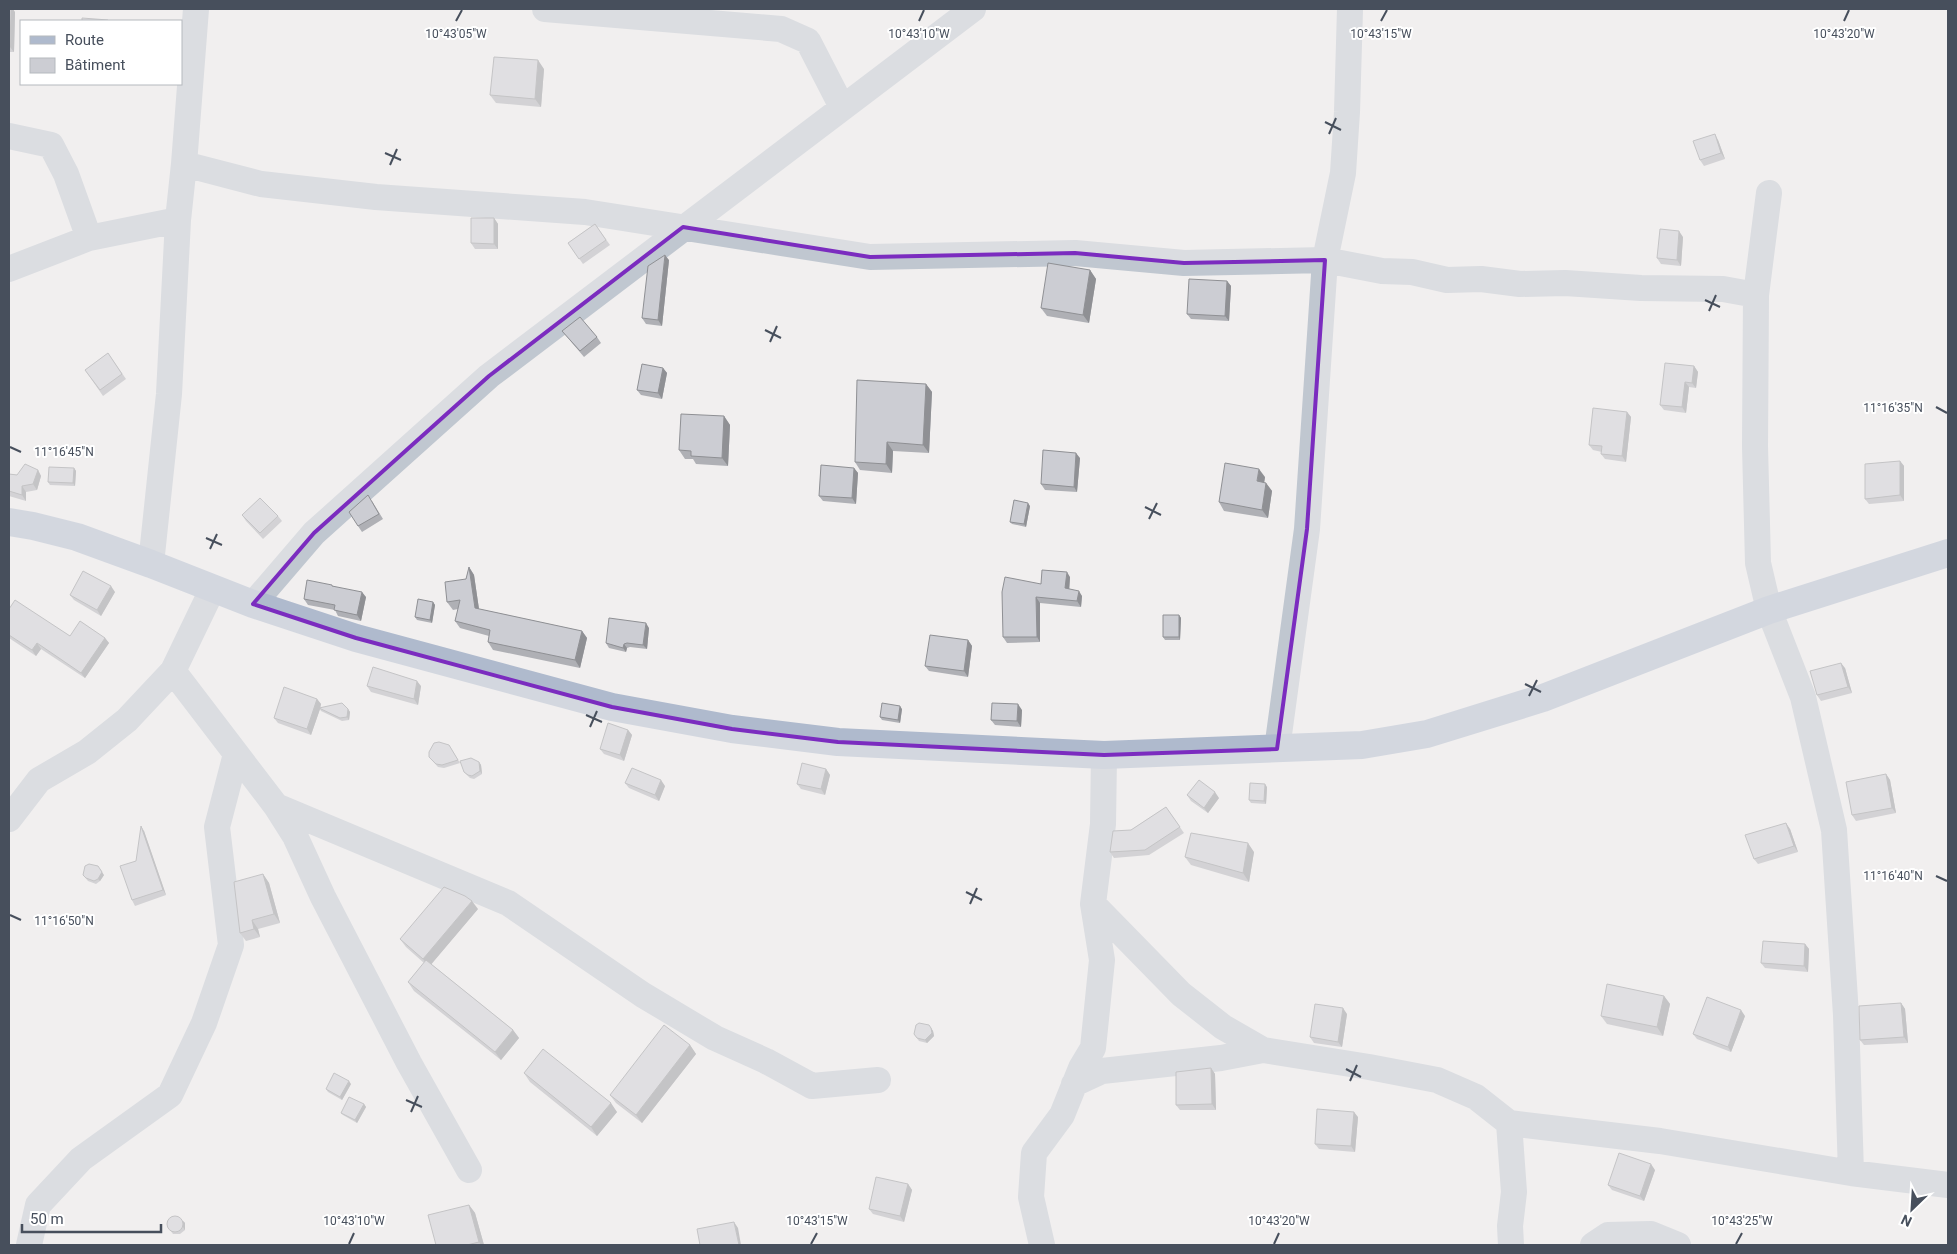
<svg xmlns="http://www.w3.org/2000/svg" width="1957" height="1254" font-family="Roboto,sans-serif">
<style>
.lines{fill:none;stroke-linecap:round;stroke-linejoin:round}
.minor{stroke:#c0c7d0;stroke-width:26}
.major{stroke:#afbacd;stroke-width:28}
.wall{fill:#afb0b5}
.shaded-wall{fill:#8f9094}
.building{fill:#cccdd3;stroke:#8f9094}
.marked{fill:none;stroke:#7b2cbf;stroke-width:4;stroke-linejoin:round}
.ticks{fill:none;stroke:#474f5c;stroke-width:2}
.ticks-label{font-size:12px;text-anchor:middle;fill:#474f5c;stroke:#fff;stroke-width:4;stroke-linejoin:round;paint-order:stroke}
</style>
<rect width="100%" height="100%" fill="#f1efef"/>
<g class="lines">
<path class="minor" d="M545,9L781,29L808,41L842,107
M9,136L51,145L66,174L89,238
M184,164L261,184L376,197L585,212L870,257L1075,253L1184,263L1325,260L1382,271L1412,272L1447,280L1481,279L1520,284L1565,283L1641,288L1723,289L1756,295
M1769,193L1756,295L1755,446L1758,563L1769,610L1803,697L1834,830L1846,1015L1851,1173
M9,269L89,238L178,220
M151,564L169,394L178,220L184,164L196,9
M253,604L314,533L489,376L973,9
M173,671L276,806L508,903L643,995L715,1038L766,1061L812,1086L878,1080
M1277,749L1307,529L1325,260L1343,173L1347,112L1350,9
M276,806L295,836L323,897L409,1063L469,1170
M9,819L39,780L87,752L127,720L173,671L213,588
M1093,904L1181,994L1223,1027L1263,1050
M1074,1084L1102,1071L1221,1058L1263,1050L1369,1067L1437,1080L1476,1097L1509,1123L1660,1141L1851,1173L1948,1185
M1509,1123L1514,1192L1510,1226L1511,1245
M29,1245L38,1205L81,1159L170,1095L204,1023L231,945L217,827L236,754
M1042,1245L1031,1197L1034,1153L1062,1115L1081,1068L1093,1048L1102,960L1093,904L1103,824L1104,755
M1593,1245L1608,1235L1651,1234L1678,1245"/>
<path class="major" d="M9,522L33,526L77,537L151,564L253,604L356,638L612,707L732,729L838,742L1104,755L1362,745L1427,734L1543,698L1769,610L1948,553"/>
</g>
<path class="wall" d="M9,9L15,12L14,52H9Z
M544,69L541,107L496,103L490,95Z
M1718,140L1725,159L1704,166L1700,160Z
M494,218L498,224V249H475L471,243Z
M595,224L610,245L583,264L568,243Z
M1683,237L1681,266L1661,264L1657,258Z
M669,260L662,326L646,324L642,318Z
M1090,270L1096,279L1089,323L1047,316L1041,308Z
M1227,281L1231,286L1229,321L1191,319L1187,314Z
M562,331L597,337L601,343L584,357Z
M108,353L126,379L103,396L85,370Z
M1694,366L1698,372L1696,388L1689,387L1686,413L1664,410L1660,405Z
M663,368L667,373L662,399L641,395L637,390Z
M926,384L932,392L929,453L893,451L892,473L860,470L855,462Z
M1627,412L1631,417L1626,462L1605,459L1601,454L1602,452L1593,450L1589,445Z
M724,416L730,425L728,466L696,464L693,459H685L679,450Z
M1080,458L1077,492L1045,490L1041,484Z
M1900,461L1904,466V501L1869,504L1865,499Z
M74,468L76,471L75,486L50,485L48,482Z
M854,468L858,473L856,504L823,501L819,496Z
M38,470L41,476L37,490L26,492V501L9,496V474L17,475Z
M1265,477L1264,483H1266L1272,491L1268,518L1224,511L1219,502Z
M372,501L383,519L362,532L358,526Z
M1030,506L1026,527L1012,524L1010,522Z
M242,515L278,516L282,521L263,539L246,521Z
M469,567L474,575L479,609L582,631L587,638L580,668L493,650L488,642L489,636L460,628L455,621L458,609L453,610L447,602L466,579Z
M1070,577L1069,589L1082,596L1081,607L1040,603V642L1007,643L1003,637L1041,584Z
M333,586L366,597L361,621L338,616L335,610L308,605L304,599Z
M115,592L101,616L74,600L70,595Z
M433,602L435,605L432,623L417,620L415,617Z
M9,609L70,636L105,638L109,643L85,678L41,649L36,656L9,638Z
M1179,615L1181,618L1180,640H1165L1163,637Z
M649,628L647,649L630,647L627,648L626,652L609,648L606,643Z
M968,640L972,646L968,677L929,671L925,666Z
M1845,668L1852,693L1821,701L1817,695Z
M367,686H421L418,705L371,692Z
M317,699L321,704L320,708L348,709L350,712L349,720L342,721L321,711L320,709L311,735L278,723L274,718Z
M902,709L900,723L882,720L880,717Z
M1022,710L1021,727L995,725L991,720Z
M628,730L632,735L624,761L604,754L600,749Z
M449,745L460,763L444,768L438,767L429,757Z
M479,762L481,765L482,774L474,779L470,778L464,772Z
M826,769L830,775L825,795L801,789L797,784Z
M1886,774L1890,780L1896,813L1856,821L1852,815Z
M625,783L665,786L659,801L629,788Z
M1267,787L1266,804L1251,803L1249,800Z
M1187,795L1219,798L1208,813L1191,801Z
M1166,807L1184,833L1149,855L1114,858L1110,852L1131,830Z
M1790,829L1798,852L1758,864L1754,859Z
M144,831L166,895L135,906L132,900Z
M1254,852L1249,882L1191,865L1185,857Z
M263,874L269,883L280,923L258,929L260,937L246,941L240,933Z
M83,875H104L100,881L96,884L88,881Z
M478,909L431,964L513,1030L519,1038L501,1060L414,991L408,982L424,963L406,947L400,939Z
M1805,944L1809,949L1808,972L1765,968L1761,963Z
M1664,996L1670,1004L1663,1036L1607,1024L1601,1016Z
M1901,1003L1905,1009L1908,1043L1864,1045L1860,1040Z
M1347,1014L1342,1047L1314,1043L1310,1037Z
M1745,1016L1731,1052L1697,1039L1693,1034Z
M929,1025L933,1031L934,1036L927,1043L919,1041L914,1034Z
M690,1045L696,1054L642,1123L616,1103L610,1095Z
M1211,1068L1215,1074L1216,1110H1180L1176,1105Z
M524,1073L617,1112L597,1136L530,1082Z
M351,1084L342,1100L328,1092L326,1089Z
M364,1104L366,1107L357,1123L343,1115L341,1113Z
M1358,1117L1355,1152L1319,1149L1315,1144Z
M1655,1170L1644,1201L1612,1190L1608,1185Z
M908,1184L912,1190L904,1222L873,1214L869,1209Z
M469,1205L475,1213L484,1245H436Z
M183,1221L185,1223V1230L180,1234H173L167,1226Z"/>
<path class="shaded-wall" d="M11,9H13L15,12L14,52L10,47Z
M538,60L544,69L541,107L535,99Z
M1715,134L1718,140L1725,159L1721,153Z
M494,218L498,224V249L494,244Z
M1679,231L1683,237L1681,266L1677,260Z
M665,255L669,260L662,326L658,320Z
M1090,270L1096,279L1089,323L1083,315Z
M1227,281L1231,286L1229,321L1225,316Z
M1694,366L1698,372L1696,388L1692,383Z
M663,368L667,373L662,399L658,393Z
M1685,382L1689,387L1686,413L1682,407Z
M926,384L932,392L929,453L923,445Z
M1627,412L1631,417L1626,462L1622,456Z
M724,416L730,425L728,466L722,458Z
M887,442L893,451L892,473L886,464Z
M1076,453L1080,458L1077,492L1074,487Z
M1900,461L1904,466V501L1900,495Z
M74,468L76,471L75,486L73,483Z
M854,468L858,473L856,504L852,498Z
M1259,469L1265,477L1263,490L1257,481Z
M38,470L41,476L37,490L33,484Z
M1266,483L1272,491L1268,518L1262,510Z
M22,486L26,492V501L22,495Z
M1028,503L1030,506L1026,527L1024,524Z
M469,567L474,575L480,616L475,608Z
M1067,572L1070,577L1069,593L1065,588Z
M111,586L115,592L101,616L97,610Z
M1079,591L1082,596L1081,607L1077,601Z
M362,592L366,597L361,621L357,615Z
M1036,597L1040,603V642L1037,637Z
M433,602L435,605L432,623L430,620Z
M1179,615L1181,618L1180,640L1179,637Z
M646,623L649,628L647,649L643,645Z
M582,631L587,638L580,668L575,660Z
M105,638L109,643L85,678L81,673Z
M968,640L972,646L968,677L964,671Z
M37,643L41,649L36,656L32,650Z
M624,644L627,648L626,652L623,648Z
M1841,663L1845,668L1852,693L1848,687Z
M417,681L421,686L418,705L414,699Z
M317,699L321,704L320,709L319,708L320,709L311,735L307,729Z
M1018,704L1022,710L1021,727L1017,721Z
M900,706L902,709L900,723L898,720Z
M348,709L350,712L349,720L347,717Z
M628,730L632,735L624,761L620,755Z
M479,762L481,765L482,774L480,771Z
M826,769L830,775L825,795L821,789Z
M1886,774L1890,780L1896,813L1892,808Z
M661,780L665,786L659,801L655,795Z
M1265,784L1267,787L1266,804L1264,801Z
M1215,792L1219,798L1208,813L1204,808Z
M1786,823L1790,829L1798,852L1794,846Z
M141,826L144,831L166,895L163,890Z
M1248,843L1254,852L1249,882L1243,873Z
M100,869L104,875L100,881L98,879Z
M263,874L269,883L280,923L274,914Z
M472,901L478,909L429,967L423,959Z
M252,920L258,929L260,937L254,929Z
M1805,944L1809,949L1808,972L1804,966Z
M1664,996L1670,1004L1663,1036L1657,1027Z
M1901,1003L1905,1009L1908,1043L1904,1037Z
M1343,1008L1347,1014L1342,1047L1338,1042Z
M1741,1010L1745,1016L1731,1052L1728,1047Z
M931,1028L933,1031L934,1036L927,1043L925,1040Z
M513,1030L519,1038L501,1060L495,1052Z
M690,1045L696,1054L642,1123L636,1115Z
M1211,1068L1215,1074L1216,1110L1212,1104Z
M349,1081L351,1084L342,1100L340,1097Z
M611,1103L617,1112L597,1136L591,1127Z
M364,1104L366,1107L357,1123L355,1120Z
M1354,1112L1358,1117L1355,1152L1351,1146Z
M1651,1164L1655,1170L1644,1201L1640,1196Z
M908,1184L912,1190L904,1222L900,1216Z
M469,1205L475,1213L484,1245H481L479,1242Z
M183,1221L185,1223V1230L183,1227Z
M734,1222L738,1228L741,1245H739Z"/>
<path class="building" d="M9,9H11L10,47H9Z
M82,18L108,20V21H82Z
M494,57L538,60L535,99L490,95Z
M1715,134L1721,153L1700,160L1693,141Z
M471,218H494V244L471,243Z
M595,224L606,240L579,259L568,243Z
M1660,229L1679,231L1677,260L1657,258Z
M665,255L658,320L642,318L648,266Z
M1048,263L1090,270L1083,315L1041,308Z
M1189,279L1227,281L1225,316L1187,314Z
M580,317L597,337L580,351L562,331Z
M108,353L122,374L100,390L85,370Z
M1665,363L1694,366L1692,383L1685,382L1682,407L1660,405Z
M642,364L663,368L658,393L637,390Z
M857,380L926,384L923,445L887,442L886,464L855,462Z
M1593,408L1627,412L1622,456L1601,454L1602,446L1589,445Z
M681,414L724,416L722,458L691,456V451L679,450Z
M1043,450L1076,453L1074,487L1041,484Z
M1900,461V495L1865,499V464Z
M1225,463L1259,469L1257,481L1266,483L1262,510L1219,502Z
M25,464L38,470L33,484L22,486V495L9,491V474L17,475Z
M821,465L854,468L852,498L819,496Z
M49,467L74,468L73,483L48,482Z
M368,495L379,514L358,526L349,512Z
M260,498L278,516L260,533L242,515Z
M1014,500L1028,503L1024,524L1010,522Z
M469,567L475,608L582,631L575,660L488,642L490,630L455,621L460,600L447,602L445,582L466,579Z
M1042,570L1067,572L1065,588L1079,591L1077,601L1036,597L1037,637H1003L1002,592L1005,577L1041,584Z
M83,571L111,586L97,610L70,595Z
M307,580L332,585V586L362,592L357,615L334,610L335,605L304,599Z
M418,599L433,602L430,620L415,617Z
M15,600L70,636L80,621L105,638L81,673L37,643L32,650L9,635V609Z
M1163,615H1179V637H1163Z
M609,618L646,623L643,645L627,643L624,644L623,648L606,643Z
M930,635L968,640L964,671L925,666Z
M1841,663L1848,687L1817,695L1810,671Z
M373,667L417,681L414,699L367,686Z
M284,687L317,699L307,729L274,718Z
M342,703L348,709L347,717L340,718L319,708Z
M882,703L900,706L898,720L880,717Z
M992,703L1018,704L1017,721L991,720Z
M608,723L628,730L620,755L600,749Z
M439,742L449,745L458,760L442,765L436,764L429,757V752L434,743Z
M471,758L479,762L480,771L472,776L468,775L464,772L460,761Z
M802,763L826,769L821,789L797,784Z
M632,768L661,780L655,795L625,783Z
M1886,774L1892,808L1852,815L1846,782Z
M1199,780L1215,792L1204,808L1187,795Z
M1250,783L1265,784L1264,801L1249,800Z
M1166,807L1180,827L1145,850L1110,852L1113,831L1131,830Z
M1786,823L1794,846L1754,859L1745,835Z
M141,826L163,890L132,900L120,866L136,861Z
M1191,833L1248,843L1243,873L1185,857Z
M89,864L98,866L102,872L98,879L94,881L86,878L83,875L85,866Z
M263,874L274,914L252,920L254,929L240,933L234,882Z
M444,887L465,896L472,901L423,959L400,939Z
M1763,941L1805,944L1804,966L1761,963Z
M426,960L513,1030L495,1052L408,982Z
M1607,984L1664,996L1657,1027L1601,1016Z
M1707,997L1741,1010L1728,1047L1693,1034Z
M1901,1003L1904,1037L1860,1040L1859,1006Z
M1315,1004L1343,1008L1338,1042L1310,1037Z
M919,1023L929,1025L931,1028L932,1033L925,1040L917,1038L914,1034L916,1025Z
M664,1025L690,1045L636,1115L610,1095Z
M543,1049L611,1103L591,1127L524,1073Z
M1211,1068L1212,1104L1176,1105V1072Z
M334,1073L349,1081L340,1097L326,1089Z
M349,1097L364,1104L355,1120L341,1113Z
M1317,1109L1354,1112L1351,1146L1315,1144Z
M1619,1153L1651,1164L1640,1196L1608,1185Z
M876,1177L908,1184L900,1216L869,1209Z
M469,1205L479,1242L467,1245H436L428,1215Z
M167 1224a8 8 0 1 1 16 0a8 8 0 1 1-16 0Z
M734,1222L739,1245H700L697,1229Z"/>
<path d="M0 0H1957V1254H0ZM683,227L870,257L1075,253L1184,263L1325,260L1307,529L1277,749L1104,755L838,742L732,729L612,707L356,638L253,604L314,533L489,376Z" fill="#f1efef" fill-opacity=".55" fill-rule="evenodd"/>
<path class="marked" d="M683,227L870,257L1075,253L1184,263L1325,260L1307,529L1277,749L1104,755L838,742L732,729L612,707L356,638L253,604L314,533L489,376Z"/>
<path class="ticks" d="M456,21L462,10M919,21L924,10M1381,21L1387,10M1844,21L1849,10M1325,122L1341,130M1329,134L1336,118M385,153L401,160M390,165L397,149M1705,300L1720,307M1709,311L1716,295M765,330L781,338M770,342L777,326M1936,407L1947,413M10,447L21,452M1145,507L1161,515M1149,519L1157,503M206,538L222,545M210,549L217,534M1525,684L1541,692M1529,696L1537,680M586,715L602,722M590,727L597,711M1936,876L1947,881M966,892L982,900M970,904L977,888M10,915L21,920M1346,1069L1361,1077M1350,1081L1357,1065M406,1100L422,1107M411,1112L418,1096M349,1244L354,1233M811,1244L817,1233M1274,1244L1279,1233M1736,1244L1742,1233"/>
<g class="ticks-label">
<text x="456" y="38">10°43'05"W</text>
<text x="919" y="38">10°43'10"W</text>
<text x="1381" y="38">10°43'15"W</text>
<text x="1844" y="38">10°43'20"W</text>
<text x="1893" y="412">11°16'35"N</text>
<text x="64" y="456">11°16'45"N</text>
<text x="1893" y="880">11°16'40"N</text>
<text x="64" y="925">11°16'50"N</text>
<text x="354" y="1225">10°43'10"W</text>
<text x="817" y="1225">10°43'15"W</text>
<text x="1279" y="1225">10°43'20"W</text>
<text x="1742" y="1225">10°43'25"W</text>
</g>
<rect width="1957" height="1254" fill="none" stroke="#474f5c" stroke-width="20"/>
<rect x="20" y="20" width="162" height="65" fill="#ffffff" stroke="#b5b9be"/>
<rect x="30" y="36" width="25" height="8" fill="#afbacd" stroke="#b5b9be"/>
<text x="65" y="45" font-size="15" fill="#474f5c">Route</text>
<rect x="30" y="58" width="25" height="15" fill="#cccdd3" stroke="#b5b9be"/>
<text x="65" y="70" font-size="15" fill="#474f5c">Bâtiment</text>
<g transform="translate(1912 1209) rotate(205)" stroke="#ffffff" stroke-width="4" paint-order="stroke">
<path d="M0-4L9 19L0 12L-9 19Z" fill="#474f5c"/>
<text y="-8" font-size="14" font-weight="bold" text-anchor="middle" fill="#474f5c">N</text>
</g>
<path d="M22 1224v8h139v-8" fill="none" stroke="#474f5c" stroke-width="2.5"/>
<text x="30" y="1224" font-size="15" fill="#474f5c" stroke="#ffffff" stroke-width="4" paint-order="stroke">50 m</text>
</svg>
